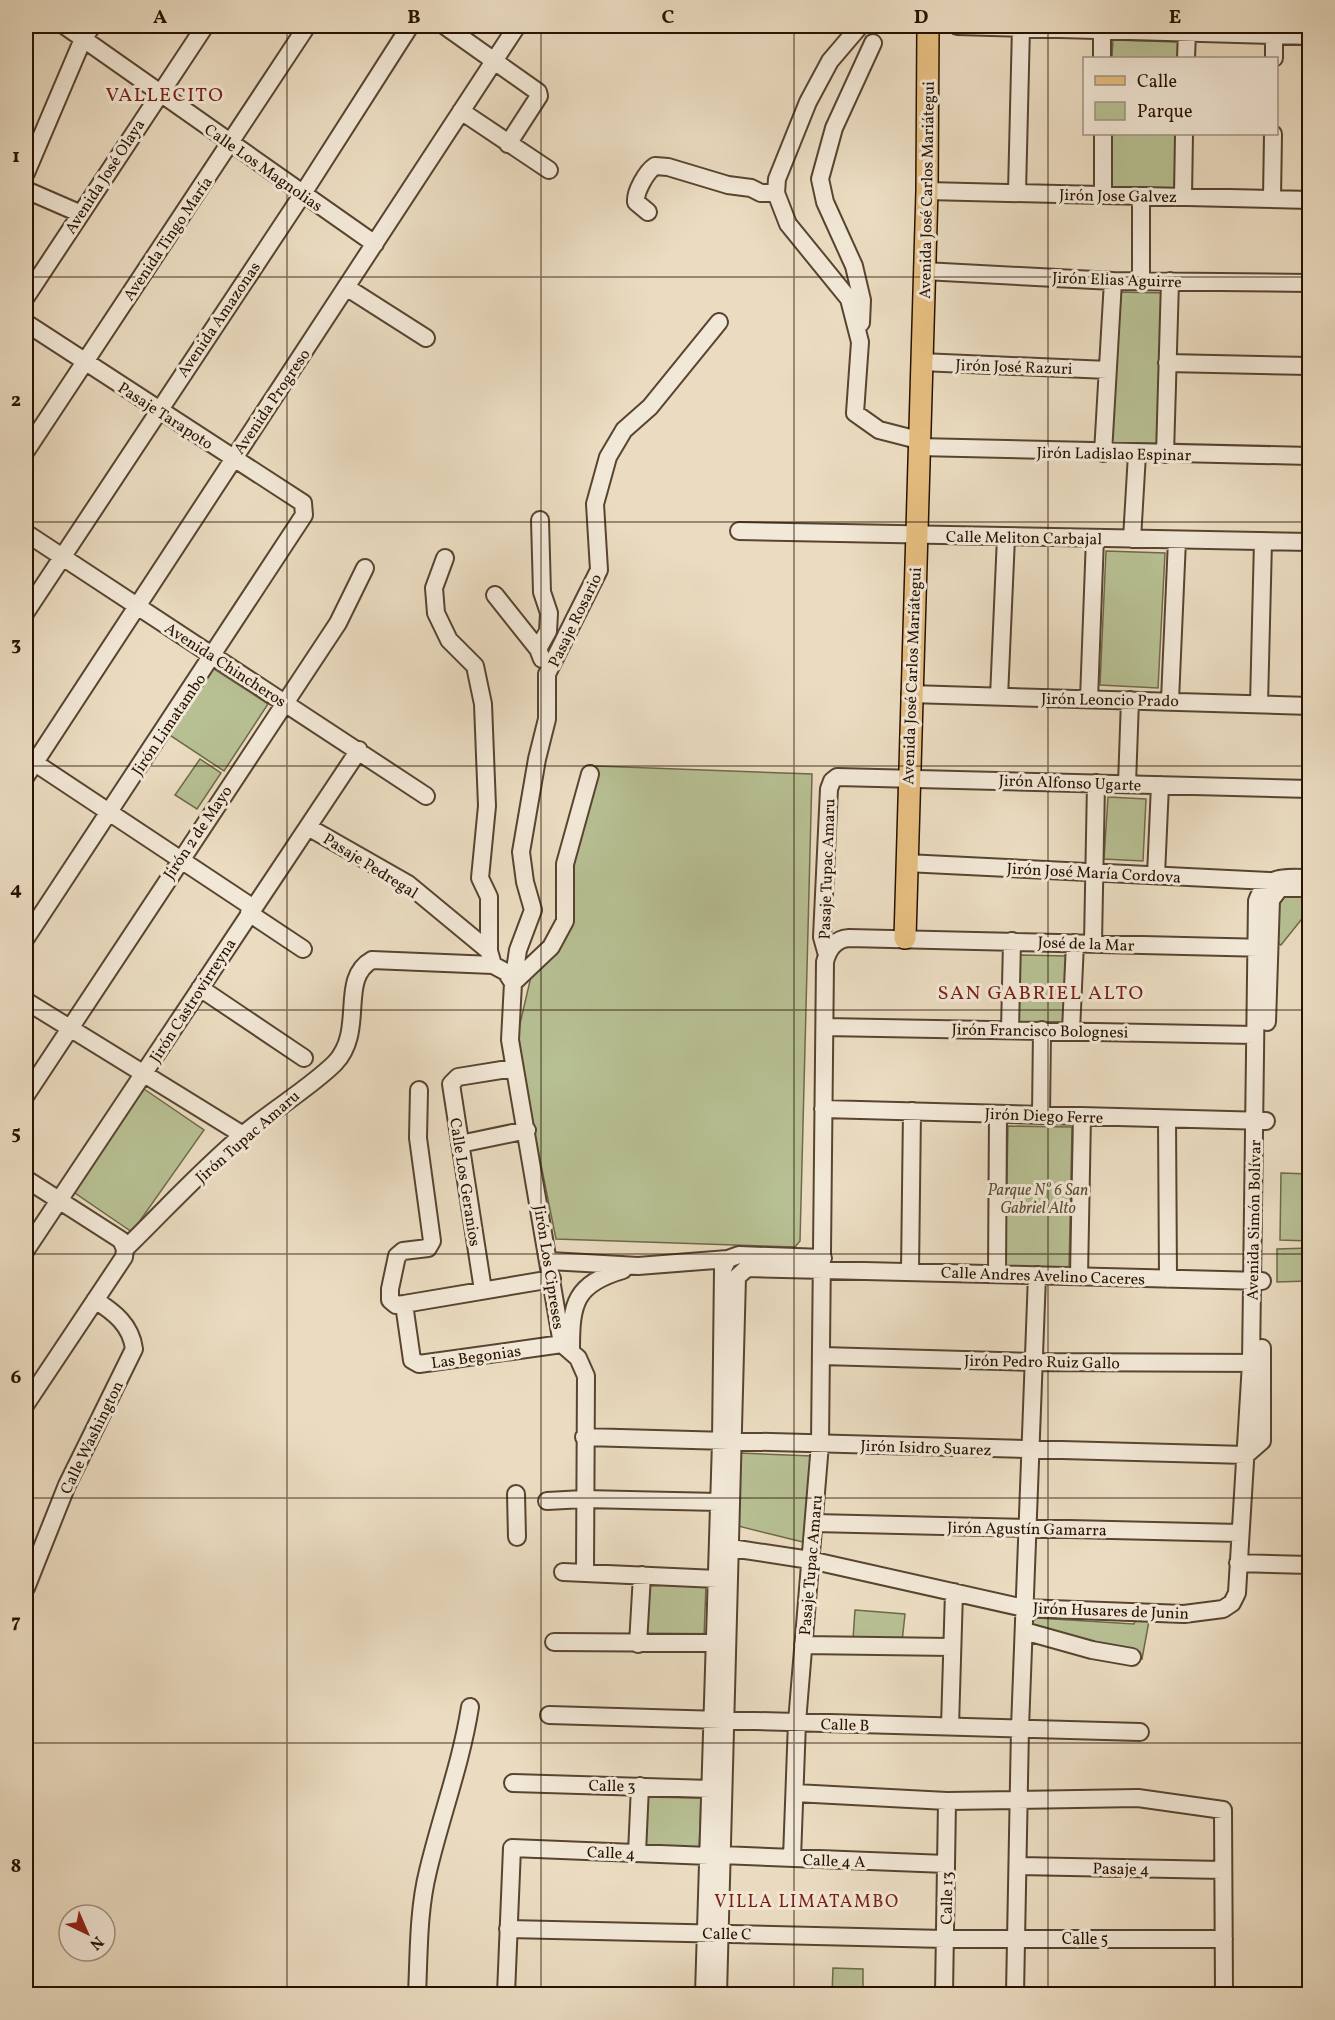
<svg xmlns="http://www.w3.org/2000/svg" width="1335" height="2020" font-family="Vollkorn,serif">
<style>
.green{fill:#b7c093;stroke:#6f694a;stroke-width:1.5}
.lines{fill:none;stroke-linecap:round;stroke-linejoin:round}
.minor-casing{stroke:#584430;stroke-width:20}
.major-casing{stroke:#271200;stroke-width:24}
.minor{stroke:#f2e8d7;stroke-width:16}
.major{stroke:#e6be80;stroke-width:21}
.grid{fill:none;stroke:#271200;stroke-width:1.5;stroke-opacity:0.55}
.labels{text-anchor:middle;stroke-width:6;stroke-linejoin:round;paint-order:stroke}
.street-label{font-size:16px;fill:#271200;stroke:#f2e8d7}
.park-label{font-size:16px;font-style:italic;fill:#594f33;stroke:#f2e8d7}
.neighbourhood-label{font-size:18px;letter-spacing:1.5px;fill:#7a1f14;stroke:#f2e8d7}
.quarter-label{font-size:20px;letter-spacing:1.5px;fill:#7a1f14;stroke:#f2e8d7}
.neatline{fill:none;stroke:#271200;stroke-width:2}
.grid-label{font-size:20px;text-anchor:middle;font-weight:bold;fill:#271200}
</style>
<rect width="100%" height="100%" fill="#ebdcc1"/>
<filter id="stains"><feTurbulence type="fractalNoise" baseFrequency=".00333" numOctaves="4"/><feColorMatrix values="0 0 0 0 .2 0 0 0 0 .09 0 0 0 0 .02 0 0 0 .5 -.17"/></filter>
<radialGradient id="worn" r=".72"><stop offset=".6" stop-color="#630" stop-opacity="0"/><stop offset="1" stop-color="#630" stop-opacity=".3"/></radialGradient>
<path class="green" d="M1113,40L1179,42V58H1112Z
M1110,134H1176L1174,189L1108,188Z
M1115,292L1165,293L1159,449L1110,448Z
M1106,551L1165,553L1158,688L1100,685Z
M208,665L268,704L224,771L165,732Z
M200,759L221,773L197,809L175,795Z
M596,766L812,774L800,1241L795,1247L556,1239L516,1041L533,968L556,947L567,867Z
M1108,797L1146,799L1143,861L1104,859Z
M1281,896H1309V910L1281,945L1278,943L1277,899Z
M1020,955L1067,956L1064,1026L1018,1024Z
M144,1089L204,1130L132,1232L72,1191Z
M1008,1126L1072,1127L1069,1271L1005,1270Z
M1281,1173L1309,1174V1241L1280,1240Z
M1309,1248V1281L1277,1282V1249Z
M740,1453L812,1456L803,1542L738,1526Z
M645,1583L706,1584L704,1638L643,1636Z
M855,1610L905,1614L902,1642L853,1639Z
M1037,1618L1134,1624L1135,1621H1149L1142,1659L1037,1635L1031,1623Z
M642,1797L701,1798L699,1851L640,1850Z
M833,1968L863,1969V1994H832Z"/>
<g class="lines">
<g class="minor-casing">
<path id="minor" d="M65,26L375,244
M445,26L538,92L539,96L508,144
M957,26L1310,36
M859,27L830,61L808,102L777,179L776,193L788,224L849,299L860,342L855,413L879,430L918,440
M1102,30V58
M1186,58L1187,32
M1274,58V35
M461,111L549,170
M1103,134V195
M26,173L83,39L92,26
M26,190L79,213
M927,191L1310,200
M1017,192L1021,27
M1183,196L1184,134
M1272,198L1273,134
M648,212L636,202C635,192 646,172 655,166L668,167L728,185L751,188L761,193H776
M924,271L1113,281L1310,283
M1141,281V196
M346,287L426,338
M26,297L205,26
M26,323L303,503L304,515L26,938
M861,323L862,300L854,266L825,202L820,179L834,128L873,43
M921,362L1108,370
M1167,363L1310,366
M918,447L1310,456
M26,451L307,26
M1103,453L1113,281
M1165,454L1170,281
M739,531L1310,542
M26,533L426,796
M1132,539L1137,454
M445,558L434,588L436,613L449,640L475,666L483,704L487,806L480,878L489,897V951L493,965
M495,595L538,649L542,659
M26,612L302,195L410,26
M538,649L548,631L549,613L542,592L540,520
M910,694L1310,706
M999,697L1006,537
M1089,699L1095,538
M1170,700L1177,540
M1259,704L1263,541
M26,757L252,907
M26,776L517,26
M1127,784L1130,700
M308,827L408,884L489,951
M906,863L1269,881L1274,885
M1156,875L1160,785
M249,913L303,949
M1093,943L1096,783
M827,955L822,937L829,789L832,781L837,777L1310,789
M513,983L518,950L533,910L525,882L521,852L537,759L547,719V674L599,570L595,504L608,457L624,430L650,407L719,322
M513,983L551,947L565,921V864L590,774
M200,988L304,1058
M26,1001L243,1135
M1267,1022L1271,900L1280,888H1300
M825,1027L1255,1035
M1010,1030L1012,941
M1071,1031L1075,943
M419,1090L418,1138L432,1241L428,1248L403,1251L397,1256L390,1289V1300L396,1305L404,1304L552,1279
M26,1095L338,623L365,568
M823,1109L1266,1121
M1041,1115L1042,1030
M1167,1119L1168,1279
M460,1144L527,1130
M26,1179L121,1240L125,1249
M26,1250L359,750
M550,1261L638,1266L728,1259L739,1255L823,1258
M910,1271L912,1111
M997,1274L998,1114
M1079,1276L1082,1116
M483,1290L451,1084L458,1077L514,1068
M404,1304L412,1360L419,1364L562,1344
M571,1349C571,1303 575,1284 623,1270
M822,1356L1035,1362L1261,1363
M26,1404L124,1257L125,1249C164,1211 202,1169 244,1134C271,1111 311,1087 335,1063C366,1030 338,979 372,960L493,965L506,972L513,983L510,1040L562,1344L578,1358L586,1376L585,1572
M584,1437L1246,1455L1262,1441V1348
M516,1494L517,1537
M547,1501L584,1499L719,1502
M814,1523L1240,1533
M718,1546L810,1560L1024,1608L1184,1614L1223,1609L1232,1603L1237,1593L1251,1363L1257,901C1266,874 1285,878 1310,878
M1238,1563L1310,1565
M563,1572L717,1579
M26,1588L67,1485L134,1349C131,1325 114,1312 95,1300
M1024,1631L1092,1650L1132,1657
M554,1642L714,1643
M638,1644L642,1575
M803,1645L952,1647
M549,1715L1140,1732
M950,1726L954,1592
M513,1783L711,1789
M795,1793L947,1801L1138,1798L1223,1810L1224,1994
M637,1853L640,1786
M721,1855L946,1864
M792,1858L797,1722L820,1444L825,962C828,949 835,939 849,938L1268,948
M1019,1866L1223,1870
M508,1929L945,1939H1224
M417,1994C419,1954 418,1911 428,1871C441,1816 461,1764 470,1707
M506,1994L512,1848L709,1856
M704,1994L721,1442L723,1269L728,1259
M718,1994L737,1277L747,1268L1262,1281
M944,1994L947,1801
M1015,1994L1020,1728L1037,1275"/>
</g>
<g class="major-casing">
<path id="major" d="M905,938L927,191L928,26"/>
</g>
<use href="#minor" class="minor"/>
<use href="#major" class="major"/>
</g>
<path class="grid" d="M287,26V1994M541,26V1994M794,26V1994M1048,26V1994M26,277H1310M26,522H1310M26,766H1310M26,1010H1310M26,1254H1310M26,1498H1310M26,1743H1310"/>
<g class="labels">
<g class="street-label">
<text transform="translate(264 167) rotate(35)" y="6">Calle Los Magnolias</text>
<text transform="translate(104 176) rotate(-57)" y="6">Avenida José Olaya</text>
<text transform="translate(926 190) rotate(-89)" y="6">Avenida José Carlos Mariátegui</text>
<text transform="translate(1118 195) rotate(1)" y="6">Jirón Jose Galvez</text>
<text transform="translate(167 238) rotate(-56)" y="6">Avenida Tingo María</text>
<text transform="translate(1117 279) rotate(2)" y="6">Jirón Elias Aguirre</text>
<text transform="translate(218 319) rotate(-56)" y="6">Avenida Amazonas</text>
<text transform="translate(1014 366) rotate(2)" y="6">Jirón José Razuri</text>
<text transform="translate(271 401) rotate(-56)" y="6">Avenida Progreso</text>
<text transform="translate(166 415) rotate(33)" y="6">Pasaje Tarapoto</text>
<text transform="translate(1114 453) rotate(1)" y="6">Jirón Ladislao Espinar</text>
<text transform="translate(1024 537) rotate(1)" y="6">Calle Meliton Carbajal</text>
<text transform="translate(574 620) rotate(-64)" y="6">Pasaje Rosario</text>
<text transform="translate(226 664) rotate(33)" y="6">Avenida Chincheros</text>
<text transform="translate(911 676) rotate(-88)" y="6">Avenida José Carlos Mariátegui</text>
<text transform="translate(1110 699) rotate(1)" y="6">Jirón Leoncio Prado</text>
<text transform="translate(168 724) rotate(-56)" y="6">Jirón Limatambo</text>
<text transform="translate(1070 782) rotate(2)" y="6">Jirón Alfonso Ugarte</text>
<text transform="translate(197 832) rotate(-56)" y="6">Jirón 2 de Mayo</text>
<text transform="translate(371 865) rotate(32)" y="6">Pasaje Pedregal</text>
<text transform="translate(826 869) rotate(-88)" y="6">Pasaje Tupac Amaru</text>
<text transform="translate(1094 872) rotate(3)" y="6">Jirón José María Cordova</text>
<text transform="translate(1086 943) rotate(2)" y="6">José de la Mar</text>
<text transform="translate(192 1000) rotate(-57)" y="6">Jirón Castrovirreyna</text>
<text transform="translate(1040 1030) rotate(1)" y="6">Jirón Francisco Bolognesi</text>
<text transform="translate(1044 1115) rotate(2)" y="6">Jirón Diego Ferre</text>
<text transform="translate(247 1136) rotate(-41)" y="6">Jirón Tupac Amaru</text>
<text transform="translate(466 1182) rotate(81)" y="6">Calle Los Geranios</text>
<text transform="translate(1253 1220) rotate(-89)" y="6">Avenida Simón Bolívar</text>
<text transform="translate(550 1267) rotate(81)" y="6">Jirón Los Cipreses</text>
<text transform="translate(1043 1275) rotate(2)" y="6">Calle Andres Avelino Caceres</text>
<text transform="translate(476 1356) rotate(-8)" y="6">Las Begonias</text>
<text transform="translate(1042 1361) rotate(1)" y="6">Jirón Pedro Ruiz Gallo</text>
<text transform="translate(91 1437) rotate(-64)" y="6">Calle Washington</text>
<text transform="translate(926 1447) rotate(2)" y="6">Jirón Isidro Suarez</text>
<text transform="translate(1027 1528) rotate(1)" y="6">Jirón Agustín Gamarra</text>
<text transform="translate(810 1565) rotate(-85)" y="6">Pasaje Tupac Amaru</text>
<text transform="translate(1111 1610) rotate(2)" y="6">Jirón Husares de Junin</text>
<text transform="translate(845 1724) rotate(2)" y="6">Calle B</text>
<text transform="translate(612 1785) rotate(1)" y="6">Calle 3</text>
<text transform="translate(611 1852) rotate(2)" y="6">Calle 4</text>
<text transform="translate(834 1860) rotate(2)" y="6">Calle 4 A</text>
<text transform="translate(1121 1868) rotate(1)" y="6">Pasaje 4</text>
<text transform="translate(946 1898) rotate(-89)" y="6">Calle 13</text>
<text transform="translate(727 1933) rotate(1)" y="6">Calle C</text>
<text x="1085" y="1944">Calle 5</text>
</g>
<g class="park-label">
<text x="1038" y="1195">Parque N° 6 San<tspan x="1038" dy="18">Gabriel Alto</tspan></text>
</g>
<g class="neighbourhood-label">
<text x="807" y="1907">VILLA LIMATAMBO</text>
</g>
<g class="quarter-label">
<text x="165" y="101">VALLECITO</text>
<text x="1041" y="999">SAN GABRIEL ALTO</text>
</g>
</g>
<rect width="1335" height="2020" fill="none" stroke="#ebdcc1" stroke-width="66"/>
<rect x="1083" y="57" width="195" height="78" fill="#f2e8d7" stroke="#a19281" stroke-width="1.5"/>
<rect x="1095" y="76" width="30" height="9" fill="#e6be80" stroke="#a19281" stroke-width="1.5"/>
<text x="1137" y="87" font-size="18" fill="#271200">Calle</text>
<rect x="1095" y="102" width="30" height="18" fill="#b7c093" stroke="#a19281" stroke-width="1.5"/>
<text x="1137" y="117" font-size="18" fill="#271200">Parque</text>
<g transform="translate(87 1933) rotate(136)"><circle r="28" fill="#f2e8d7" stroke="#a19281" stroke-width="1.5"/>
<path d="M0-4.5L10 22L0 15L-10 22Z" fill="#8f2418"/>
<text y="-9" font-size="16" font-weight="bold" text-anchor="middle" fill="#271200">N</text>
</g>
<rect x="33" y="33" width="1269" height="1954" class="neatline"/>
<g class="grid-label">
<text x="160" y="23">A</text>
<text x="414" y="23">B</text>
<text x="668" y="23">C</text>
<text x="921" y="23">D</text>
<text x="1175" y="23">E</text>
<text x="16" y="162">1</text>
<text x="16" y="406">2</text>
<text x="16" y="650">3</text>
<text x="16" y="895">4</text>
<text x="16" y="1139">5</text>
<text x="16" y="1383">6</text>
<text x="16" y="1627">7</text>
<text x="16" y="1872">8</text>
</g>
<rect width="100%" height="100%" filter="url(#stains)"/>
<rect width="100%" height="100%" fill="url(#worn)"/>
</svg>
